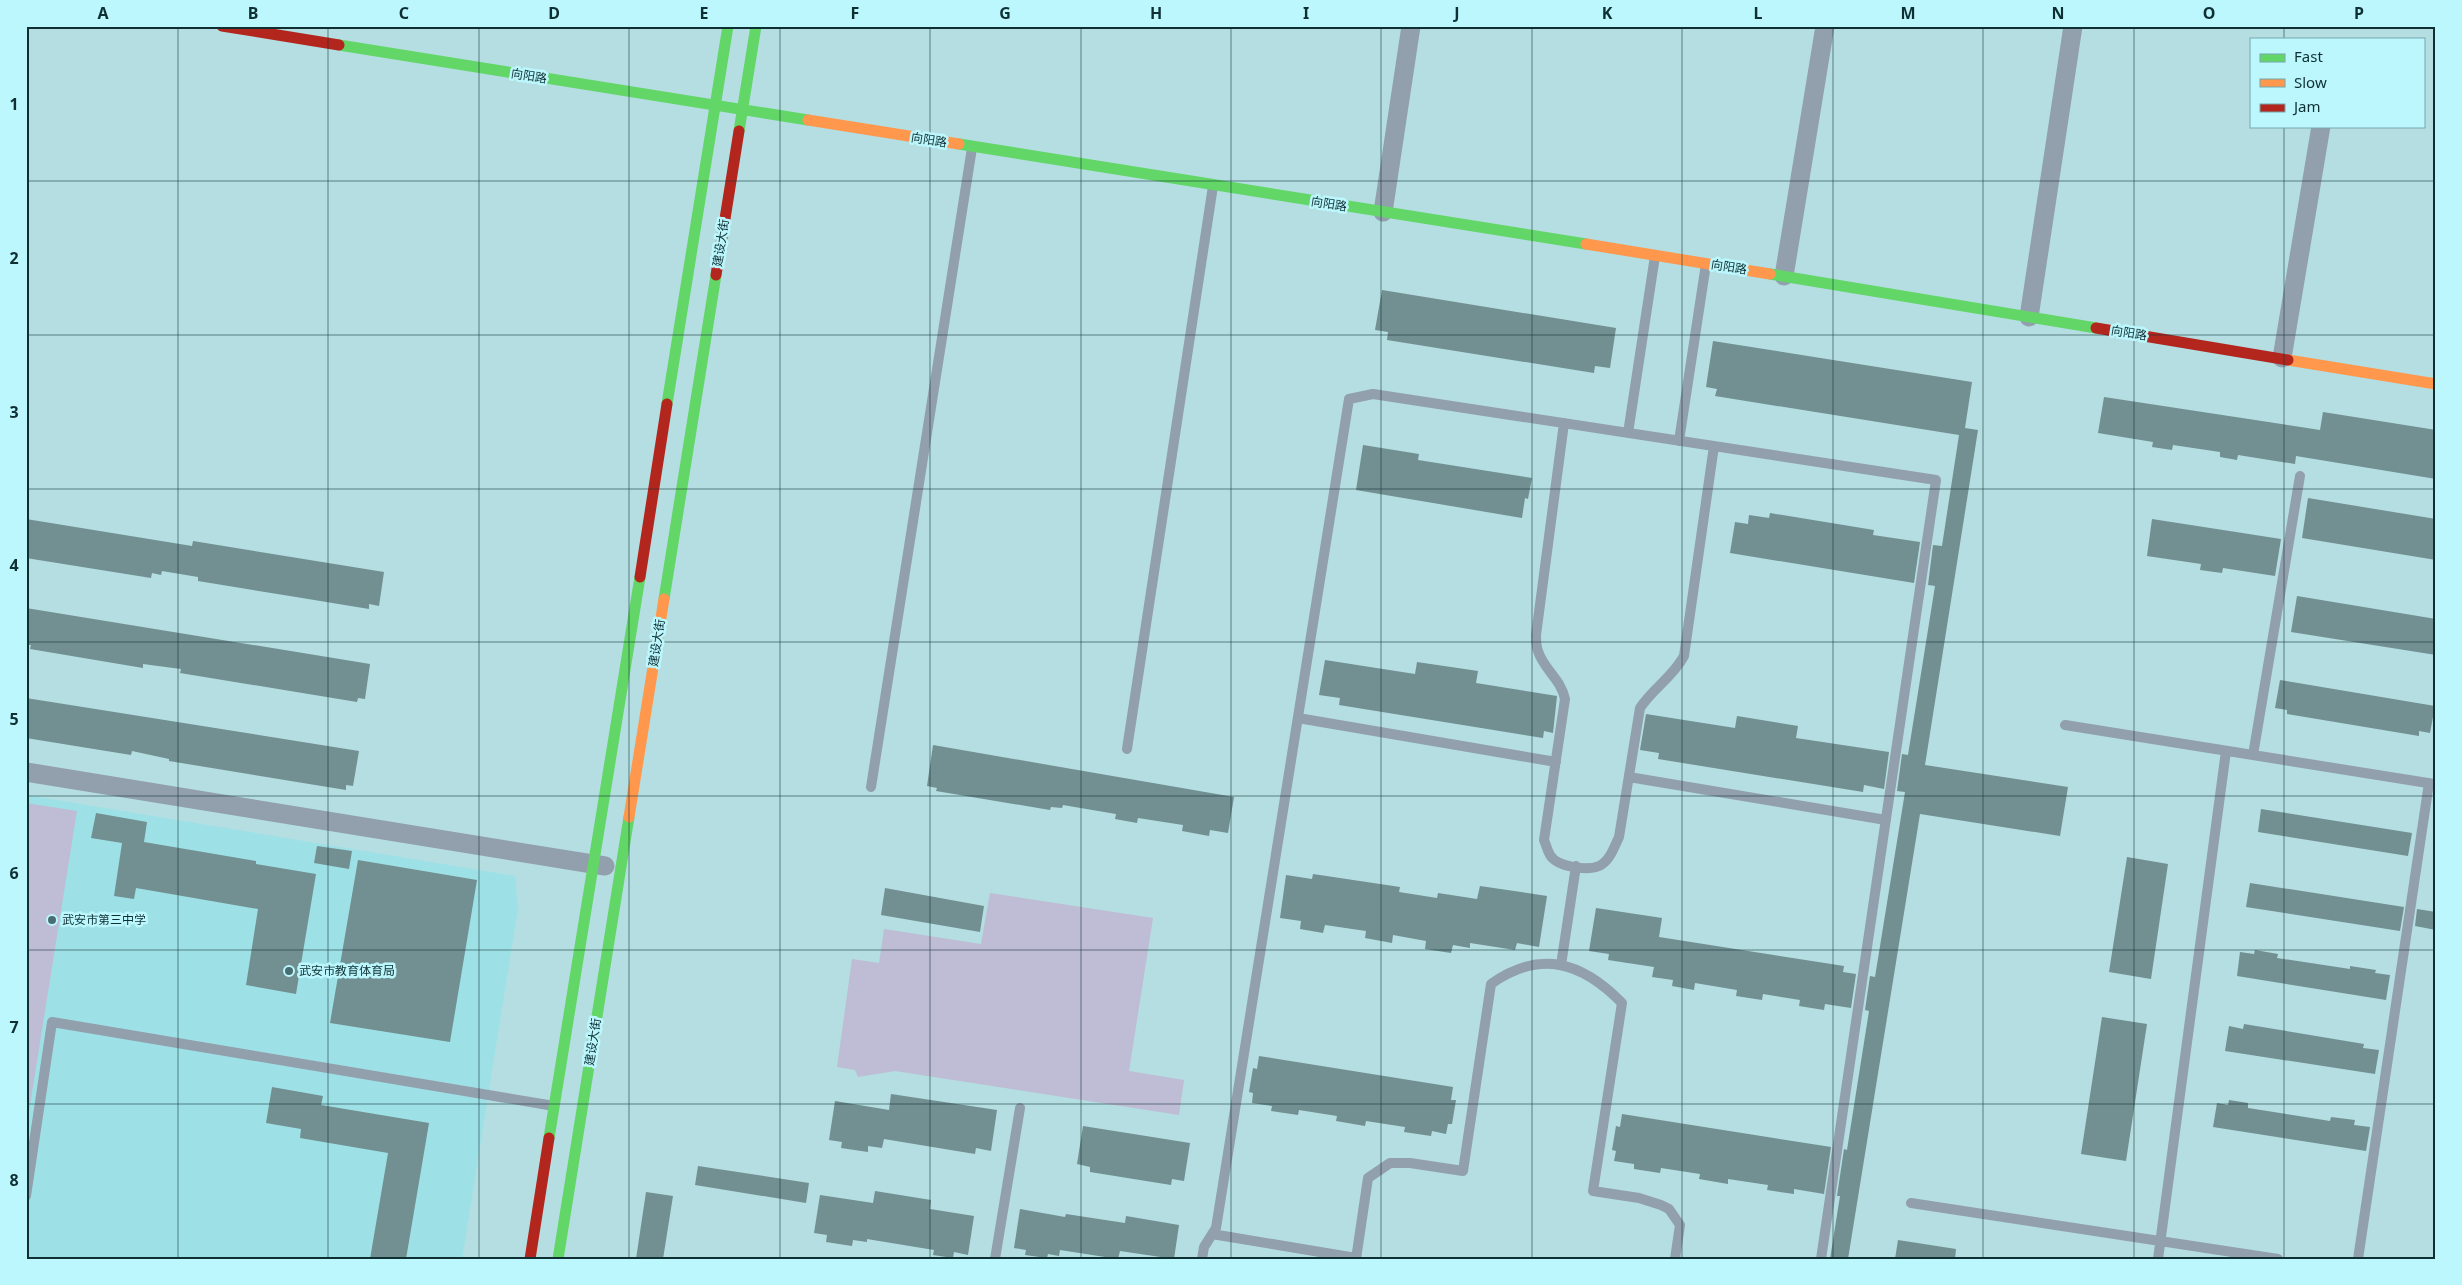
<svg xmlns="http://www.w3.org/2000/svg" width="2462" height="1285" font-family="'Noto Sans','Noto Sans SC',sans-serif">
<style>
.built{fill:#9de1e6}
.green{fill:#bfbcd5}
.building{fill:#728f92}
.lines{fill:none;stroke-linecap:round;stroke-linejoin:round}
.lane{stroke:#929fad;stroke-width:10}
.street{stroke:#929fad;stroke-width:19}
.fast{stroke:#63d668;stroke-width:11}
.slow{stroke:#ff974d;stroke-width:11}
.jam{stroke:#b3261e;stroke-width:11}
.grid{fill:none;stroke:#0f3033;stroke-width:1;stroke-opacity:0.55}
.poi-dot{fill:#496d70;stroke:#bbf7fd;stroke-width:2}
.labels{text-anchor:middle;stroke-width:5;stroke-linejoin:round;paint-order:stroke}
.street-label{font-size:12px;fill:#0f3033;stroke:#bbf7fd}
.poi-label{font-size:12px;fill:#0f3033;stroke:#bbf7fd;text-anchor:start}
.neatline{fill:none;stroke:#0f3033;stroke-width:2}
.grid-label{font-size:16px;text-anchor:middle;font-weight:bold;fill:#0f3033}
</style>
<rect width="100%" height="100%" fill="#b4dee1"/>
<path class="built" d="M26,795L515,876L518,908L462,1259H26Z"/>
<path class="green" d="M26,803L77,811L26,1130Z
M990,893L1153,918L1129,1071L1184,1080L1179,1115L895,1071L858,1077L855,1070L837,1067L852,959L879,963L884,929L981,944Z"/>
<path class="building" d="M1382,290L1616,328L1610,368L1595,366L1594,373L1387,340L1388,332L1375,330Z
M1713,341L1972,382L1965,428L1978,430L1925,765L2068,787L2060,836L1920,814L1848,1259H1830L1840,1196H1837L1844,1149L1847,1150L1869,1011L1865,1010L1870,976L1875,977L1905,792L1897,791L1902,754L1908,755L1935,586L1928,585L1933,545L1942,546L1959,435L1715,396L1717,389L1706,387Z
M2104,397L2320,430L2323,412L2436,430V479L2296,456L2295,464L2238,455L2237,460L2220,457V452L2173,445L2172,450L2152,447L2153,442L2098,433Z
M1363,445L1419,454L1418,460L1532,478L1528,499L1525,498L1522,518L1356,490Z
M2308,498L2436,519V560L2302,538Z
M1770,513L1874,530L1873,535L1920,542L1914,583L1730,553L1735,522L1748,524L1749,515L1769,518Z
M26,519L192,546L193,541L384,572L379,606L369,604V609L296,597L198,581V577L162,571L161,575L152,573L151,578L26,558Z
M2152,519L2281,539L2275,576L2223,568L2222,573L2200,570L2201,564L2147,556Z
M2297,596L2436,619V655L2291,632Z
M26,608L370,664L365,699L358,698L357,702L180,673L181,669L143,664V668L30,649L31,645H26Z
M1325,660L1415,674L1417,662L1478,671L1476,683L1557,696L1553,733L1544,731L1543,738L1339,705L1340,698L1319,695Z
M2280,680L2435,706L2430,733L2419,731V736L2287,714V710L2275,708Z
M26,698L359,751L353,786L346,785V790L169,761V759L132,751L131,755L26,738Z
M1646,714L1735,728L1737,716L1798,726L1796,738L1889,752L1884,789L1864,785L1863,792L1658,759L1659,753L1640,750Z
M933,745L1234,797L1228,833L1210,830L1209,836L1182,831L1183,825L1138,818L1137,823L1115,819L1116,814L1063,805L1062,808L1051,807L1050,810L936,791L937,788L927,786Z
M2261,809L2412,833L2408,856L2258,832Z
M96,813L147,822L144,842L256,861V864L316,874L296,994L246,985L258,909L136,888L134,899L114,896L122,843L91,838Z
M317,846L352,851L349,869L314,863Z
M2127,857L2168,864L2151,979L2109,972Z
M358,860L477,880L450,1042L330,1023Z
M1313,874L1400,887L1399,892L1437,898L1438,893L1477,899L1480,886L1547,896L1539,947L1517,943L1515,950L1470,943V948L1453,945L1451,953L1425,949L1426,941L1393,935L1392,943L1365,938L1366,931L1325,925L1323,933L1300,929L1301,921L1280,918L1286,875L1312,879Z
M2250,883L2404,907L2400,931L2246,907Z
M885,888L984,906L980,932L881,915Z
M1596,908L1662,918L1659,937L1844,966L1843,972L1856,974L1851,1008L1825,1004L1824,1010L1799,1006L1800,1000L1763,994L1762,1000L1736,996L1737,990L1695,983L1694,990L1672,986L1673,980L1652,977L1654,967L1608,960L1609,954L1589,951Z
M2417,909L2436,912V930L2415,926Z
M2255,950L2278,954L2277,958L2350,969V966L2376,970L2375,973L2390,975L2386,1000L2237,976L2240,952L2254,954Z
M2102,1017L2147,1024L2126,1161L2081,1154Z
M2244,1024L2364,1044L2363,1048L2379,1050L2375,1074L2225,1051L2229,1026L2243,1029Z
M1259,1056L1453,1087L1451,1100H1456L1452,1124H1448L1446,1134L1432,1131L1431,1136L1404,1132L1405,1127L1366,1121L1365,1126L1336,1121L1337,1116L1299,1110L1298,1115L1271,1111L1272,1106L1252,1103L1253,1093L1249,1092L1253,1068L1257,1069Z
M272,1087L323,1096L321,1105L429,1123L406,1259H370L388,1153L300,1138L301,1129L266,1123Z
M891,1094L997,1110L991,1151L976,1148L975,1154L884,1139L882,1148L868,1146V1152L841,1148L842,1142L829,1140L835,1101L889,1110Z
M2229,1100L2248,1103V1108L2330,1121L2331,1117L2355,1120L2354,1125L2370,1127L2366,1151L2213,1127L2217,1103L2228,1105Z
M1622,1114L1831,1147L1824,1194L1794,1189V1194L1767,1190L1768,1185L1728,1179V1184L1699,1179L1700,1174L1661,1168L1660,1173L1634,1169V1164L1614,1161L1616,1151L1612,1150L1616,1126L1620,1127Z
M1083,1126L1190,1143L1184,1181L1172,1179L1171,1185L1090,1172V1167L1077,1164Z
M698,1166L809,1183L806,1203L695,1185Z
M875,1191L931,1200L930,1209L974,1216L968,1255L954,1252L953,1258L933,1255L934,1250L867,1239V1242L853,1240L852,1246L826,1242L827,1235L814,1233L820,1195L873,1203Z
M646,1192L673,1196L663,1259H636Z
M1020,1209L1065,1217L1066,1214L1125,1223L1126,1216L1179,1225L1174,1259L1120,1251L1118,1259L1060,1250L1059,1256L1048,1254L1047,1258L1025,1255L1026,1250L1014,1248Z
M1898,1240L1956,1249L1955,1259H1895Z"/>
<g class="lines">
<path class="lane" d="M1564,423L1536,635C1536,640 1536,646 1538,651C1544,670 1561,679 1565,699L1544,840C1546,844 1547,850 1550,855C1557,867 1587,871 1599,866C1610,861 1614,847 1619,837L1640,708C1654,687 1672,678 1684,656L1714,446
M1628,433L1655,256
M1679,441L1706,264
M1298,718L1556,762
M2065,725L2434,784
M1127,749L1213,186
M2253,755L2300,476
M1629,777L1886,820
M871,787L972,148
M1561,965L1576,866
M26,1196L52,1022L554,1106
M1911,1203L2278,1259
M1212,1234L1356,1258
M995,1259L1020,1108
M1202,1259L1204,1247L1216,1228L1349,399L1373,394L1936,480L1821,1259
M1356,1259L1368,1178L1390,1163H1410L1463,1171L1491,984C1540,949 1582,962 1622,1003L1593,1191L1639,1198L1661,1205L1669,1209L1680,1225L1675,1259
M2158,1259L2226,751
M2358,1259L2429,783"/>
<path class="street" d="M1383,212L1411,26
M1784,276L1825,26
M2029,317L2073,26
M2282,358L2321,126
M26,772L605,866"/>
<path class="fast" d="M339,45L808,120
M739,131L756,26
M959,144L1586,244
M1770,274L2096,328
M667,404L728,26
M664,599L716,275
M549,1138L640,577
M558,1259L629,817"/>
<path class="slow" d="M808,120L959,144
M1586,244L1770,274
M2288,360L2436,384
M629,817L664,599"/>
<path class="jam" d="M222,26L339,45
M716,275L739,131
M2096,328L2288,360
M640,577L667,404
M530,1259L549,1138"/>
</g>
<path class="grid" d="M178,26V1259M328,26V1259M479,26V1259M629,26V1259M780,26V1259M930,26V1259M1081,26V1259M1231,26V1259M1381,26V1259M1532,26V1259M1682,26V1259M1833,26V1259M1983,26V1259M2134,26V1259M2284,26V39M2284,126V1259M26,181H2436M26,335H2436M26,489H2436M26,642H2436M26,796H2436M26,950H2436M26,1104H2436"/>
<g class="poi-dot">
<circle cx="52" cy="920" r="5"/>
<circle cx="289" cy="971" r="5"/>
</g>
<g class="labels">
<g class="street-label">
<text transform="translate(529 76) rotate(9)" y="4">向阳路</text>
<text transform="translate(929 140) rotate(9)" y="4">向阳路</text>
<text transform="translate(1329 204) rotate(9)" y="4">向阳路</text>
<text transform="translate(721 243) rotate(-81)" y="4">建设大街</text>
<text transform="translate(1729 267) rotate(9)" y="4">向阳路</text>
<text transform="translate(2129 333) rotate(9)" y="4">向阳路</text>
<text transform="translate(657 643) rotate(-81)" y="4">建设大街</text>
<text transform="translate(593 1042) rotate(-81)" y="4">建设大街</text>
</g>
<g class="poi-label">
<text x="62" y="924">武安市第三中学</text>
<text x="299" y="975">武安市教育体育局</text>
</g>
</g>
<rect width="2462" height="1285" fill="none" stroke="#bbf7fd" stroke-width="55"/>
<rect x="2250" y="38" width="175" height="90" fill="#bbf7fd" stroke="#76a7ac"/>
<rect x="2260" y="54" width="25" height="8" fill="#63d668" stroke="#76a7ac"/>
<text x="2294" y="62" font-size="15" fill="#0f3033">Fast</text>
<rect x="2260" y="79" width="25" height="8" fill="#ff974d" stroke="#76a7ac"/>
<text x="2294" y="88" font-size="15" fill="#0f3033">Slow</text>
<rect x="2260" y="104" width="25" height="8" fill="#b3261e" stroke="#76a7ac"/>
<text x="2294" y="112" font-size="15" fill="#0f3033">Jam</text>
<rect x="28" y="28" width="2406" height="1230" class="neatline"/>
<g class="grid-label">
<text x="103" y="19">A</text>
<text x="253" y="19">B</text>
<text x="404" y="19">C</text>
<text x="554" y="19">D</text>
<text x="704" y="19">E</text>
<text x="855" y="19">F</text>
<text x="1005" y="19">G</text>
<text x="1156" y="19">H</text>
<text x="1306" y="19">I</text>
<text x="1457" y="19">J</text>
<text x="1607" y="19">K</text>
<text x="1758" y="19">L</text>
<text x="1908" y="19">M</text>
<text x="2058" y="19">N</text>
<text x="2209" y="19">O</text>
<text x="2359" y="19">P</text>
<text x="14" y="110">1</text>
<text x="14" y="264">2</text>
<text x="14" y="418">3</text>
<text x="14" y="571">4</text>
<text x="14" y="725">5</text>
<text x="14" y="879">6</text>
<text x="14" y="1033">7</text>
<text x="14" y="1186">8</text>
</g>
</svg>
